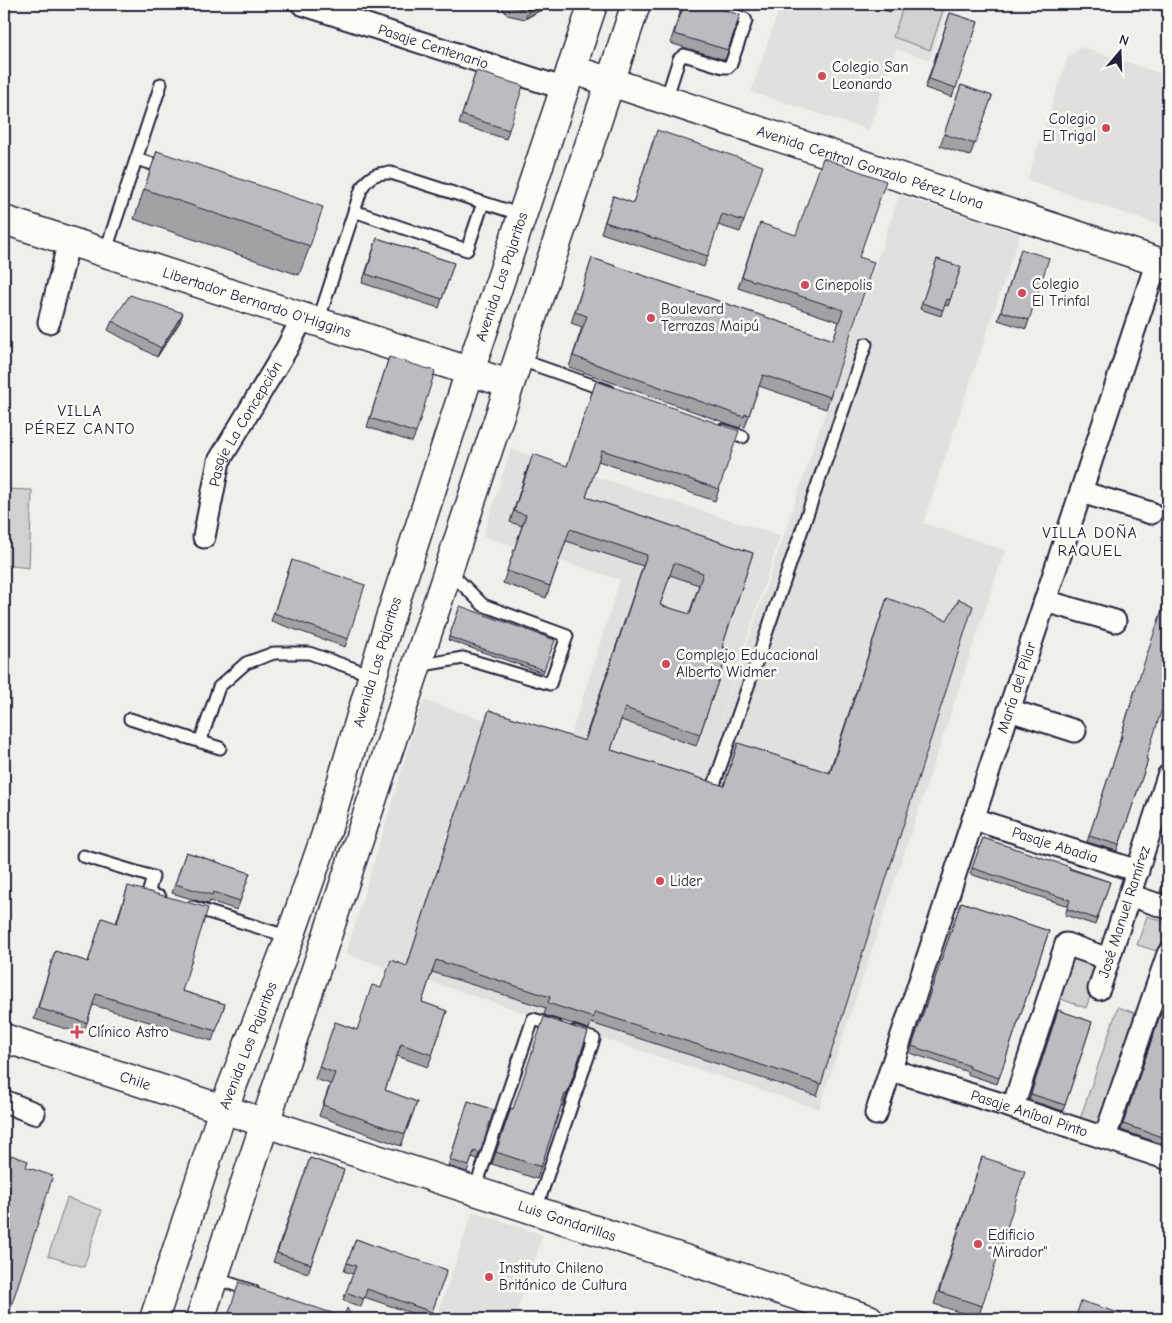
<svg xmlns="http://www.w3.org/2000/svg" width="1172" height="1323" font-family="'Comic Neue',sans-serif">
<style>
.built{fill:#e0e0df}
.green{fill:#d2d1d1;stroke:#7a7a86}
.lines{fill:none;stroke-linecap:round;stroke-linejoin:round}
.lane-casing{stroke:#22223b;stroke-width:15}
.street-casing{stroke:#22223b;stroke-width:25}
.secondary-casing{stroke:#22223b;stroke-width:31}
.primary-casing{stroke:#22223b;stroke-width:31}
.lane{stroke:#fdfcf7;stroke-width:11}
.street{stroke:#fdfcf7;stroke-width:21}
.secondary{stroke:#fdfcf7;stroke-width:28}
.primary{stroke:#fdfcf7;stroke-width:28}
.wall{fill:#a2a2a5;stroke:#22223b;fill-rule:evenodd}
.shaded-wall{fill:#848486;stroke:#22223b}
.building{fill:#bcbcc0;stroke:#22223b;fill-rule:evenodd}
.poi-dot{fill:#d1495b;stroke:#fdfcf7;stroke-width:2}
.labels{text-anchor:middle;stroke-width:5;stroke-linejoin:round;paint-order:stroke}
.street-label{font-size:15px;fill:#22223b;stroke:#fdfcf7}
.poi-label{font-size:15px;fill:#22223b;stroke:#fdfcf7;text-anchor:start}
.neighbourhood-label{font-size:16px;letter-spacing:1px;fill:#22223b;stroke:#fdfcf7}
</style>
<rect width="100%" height="100%" fill="#f0efec"/>
<filter id="ink" filterUnits="userSpaceOnUse"><feTurbulence type="fractalNoise" baseFrequency=".02" numOctaves="2"/><feDisplacementMap in="SourceGraphic" scale="10" xChannelSelector="R" yChannelSelector="G"/><feConvolveMatrix kernelMatrix="1 2 1 2 8 2 1 2 1" color-interpolation-filters="sRGB"/></filter>
<g filter="url(#ink)">
<path class="built" d="M796,4H948L930,60L896,49L869,130L751,92L779,9L793,14Z
M1082,47L1168,76V228L1027,180L1068,57Z
M899,195L1020,234L923,523L1005,550L819,1109L346,954L423,700L567,747L620,580L483,536L511,449L780,536L716,735Z
M473,1211L543,1235L514,1319H436Z"/>
<path class="green" d="M904,4H945L930,50L893,37Z
M4,489L32,490L29,568L4,565Z
M1147,916L1168,923V929L1160,952L1137,945Z
M1071,958L1100,968L1086,1008L1058,998Z
M1118,1007L1138,1014L1099,1129L1079,1122Z
M67,1198L102,1210L84,1267L48,1256Z"/>
<g class="lines">
<g class="lane-casing">
<path id="lane" d="M666,100L679,59L684,55L723,67H728L731,64L746,21L745,19L705,4
M136,159L166,168
M354,211L467,250L483,203
M105,253L161,84
M318,322L361,190C367,177 376,172 391,173L522,215
M518,359L609,391
M723,430L743,437
M417,666L463,658L550,684L567,636L483,605L449,571
M130,719L220,748
M200,742L219,687L246,663L274,653H309L372,675
M714,785L866,344
M83,856L153,877L148,894L160,897
M192,907L290,937
M474,1192L533,1019L556,1026
M535,1212L594,1039L574,1032
M214,1278L253,1291"/>
</g>
<g class="street-casing">
<g id="street">
<path id="s1" d="M302,4L565,89"/>
<path d="M49,322L69,241"/>
<path d="M1081,492L1151,513"/>
<path id="s2" d="M204,537L219,461L287,348L303,317"/>
<path d="M1045,601L1115,621"/>
<path d="M1009,710L1075,731"/>
<path id="s3" d="M973,819L1138,871"/>
<path d="M1129,895L1168,908"/>
<path id="s4" d="M1099,989L1168,776"/>
<path id="s5" d="M891,1070L1008,1106L1168,1159"/>
<path d="M4,1101L34,1113"/>
<path d="M1013,1107L1066,944L1108,959"/>
<path id="s6" d="M876,1114L1157,261"/>
<path d="M1105,1137L1168,954"/>
</g>
</g>
<g class="secondary-casing">
<g id="secondary">
<path id="s7" d="M571,69L1168,265"/>
<path id="s8" d="M4,220L509,384"/>
<path id="s9" d="M4,1038L869,1319"/>
</g>
</g>
<g class="primary-casing">
<g id="primary">
<path id="s10" d="M154,1319L223,1110L290,937L326,834L389,621L470,371L593,4"/>
<path d="M200,1319L636,4"/>
</g>
</g>
<use href="#lane" class="lane"/>
<use href="#street" class="street"/>
<use href="#secondary" class="secondary"/>
<use href="#primary" class="primary"/>
</g>
<path class="wall" d="M500,4H549L548,6L525,19L507,15Z
M683,4L740,15L725,60L670,43Z
M782,4H793L792,7Z
M864,4H893L890,12Z
M1141,4H1168V13Z
M950,13L978,22L952,97L925,88Z
M476,71L509,130L506,139L459,124Z
M961,85L992,96L970,156L940,146Z
M653,141L744,221L740,232L718,225L704,267L601,233L613,196L633,203Z
M157,151L310,246L299,275L134,219Z
M756,234L859,257L830,397L826,409L759,386L745,427L741,425L740,428L569,367L582,327L571,323L592,258L833,340L839,322L738,288Z
M377,238L454,263L439,308L362,283Z
M1018,258L1029,320L1026,329L998,320Z
M937,259L961,267L948,306L944,305L941,316L920,309Z
M112,321L180,322L157,357L108,330Z
M389,357L416,433L412,442L367,427Z
M596,381L719,489L715,501L598,461L586,497L753,553L722,647L729,649L696,746L621,720L611,750L724,786L738,743L829,773L887,598L821,1084L817,1096L591,1023L589,1029L544,1015L546,1008L432,972L422,1002L447,1011L428,1067L397,1056L385,1090L417,1102L401,1146L319,1116L330,1084L315,1079L335,1022L357,1030L381,988L407,966L489,710L584,741L643,566L566,541L546,598L503,583L522,526L510,522L528,466H567ZM670,575L699,585L689,614L660,605Z
M292,560L348,639L345,647L271,621Z
M460,606L544,670L543,673L448,640Z
M1135,690L1146,759L1148,760L1117,851L1087,842L1120,742H1119Z
M983,838L1110,882L1095,925L1065,915L1068,906L970,874Z
M186,852L250,873L237,910L210,901L208,904L172,893Z
M1168,865V895L1160,892Z
M128,886L182,991L225,1004L212,1041L93,1005L83,1034L34,1019L55,951L88,962L102,918L116,923Z
M961,902L1049,931L997,1084L967,1074L968,1072L910,1053Z
M1168,992V1146L1121,1130Z
M1058,1010L1092,1022L1063,1111L1029,1100Z
M588,1032L563,1106H561L537,1179L492,1164L511,1108L512,1109Z
M468,1101L494,1110L477,1159L472,1157L467,1172L448,1166Z
M982,1157V1306L978,1318L934,1304Z
M310,1158L344,1170L308,1273L273,1262Z
M356,1239L391,1252L447,1270L429,1319L364,1297L361,1307L343,1300L353,1274L344,1271Z"/>
<path class="shaded-wall" d="M540,4H549L548,6L525,19L529,10Z
M183,313L180,322L157,357L161,348Z"/>
<path class="building" d="M509,4H540L529,10L510,6Z
M684,4H705L740,15L728,50L674,34Z
M950,13L978,22L956,88L929,79Z
M476,71L523,86L509,130L462,115Z
M961,85L992,96L975,144L944,134Z
M657,130L763,166L744,221L722,214L708,256L605,222L613,196L633,203Z
M157,151L323,207L310,246L144,189Z
M823,158L886,181L859,257L874,262L830,397L763,375L749,415L745,414L744,417L573,356L587,316L575,312L592,258L833,340L843,310L742,277L760,223L796,235Z
M377,238L454,263L442,299L366,274Z
M1021,249L1049,258L1029,320L1001,311Z
M937,259L961,267L950,300L947,299L943,310L922,303Z
M130,295L183,313L161,348L112,321Z
M389,357L435,371L416,433L370,418Z
M596,381L739,431L719,489L602,450L586,497L753,553L722,647L729,649L700,734L625,708L611,750L724,786L738,743L830,773L887,598L947,620L959,599L973,606L821,1084L595,1012L593,1018L548,1003L550,997L436,960L422,1002L447,1011L432,1055L401,1044L385,1090L417,1102L405,1134L323,1105L335,1073L319,1067L335,1022L357,1030L372,985L381,988L391,960L407,966L489,710L585,741L647,555L570,529L550,586L507,571L526,515L514,511L533,454L567,466ZM674,563L703,573L690,614L660,605Z
M292,560L365,585L348,639L274,613Z
M1168,592V690L1146,759L1148,760L1119,845L1089,836L1122,736H1121L1137,684Z
M460,606L555,640L544,670L449,637Z
M983,838L1070,867L1069,869L1110,882L1097,919L1067,909L1070,900L972,868Z
M186,852L250,873L240,901L213,892L212,895L175,884Z
M1168,866V888L1162,886Z
M128,886L208,908L182,991L225,1004L216,1031L96,994L87,1023L38,1008L55,951L88,962L102,918L117,923Z
M961,902L1049,931L999,1078L969,1068L970,1066L912,1046Z
M1168,992V1139L1123,1124Z
M1058,1010L1092,1022L1065,1105L1031,1094Z
M544,1017L588,1032L567,1094H565L541,1167L496,1152L511,1108L513,1109Z
M468,1101L494,1110L480,1153L474,1151L469,1166L450,1160Z
M11,1155L28,1161L26,1167L53,1176L7,1319H4V1170L6,1171Z
M982,1157L1025,1171L982,1306L939,1292Z
M310,1158L344,1170L311,1264L277,1253Z
M356,1239L391,1252L392,1251L447,1270L432,1312L367,1289L364,1299L346,1292L356,1266L347,1263Z
M239,1282L338,1315L345,1314L347,1308L353,1319H227Z
M1081,1301L1122,1314L1120,1319H1075Z"/>
</g>
<g class="poi-dot">
<circle cx="822" cy="76" r="5"/>
<circle cx="1106" cy="128" r="5"/>
<circle cx="805" cy="285" r="5"/>
<circle cx="1022" cy="293" r="5"/>
<circle cx="651" cy="318" r="5"/>
<circle cx="666" cy="664" r="5"/>
<circle cx="660" cy="881" r="5"/>
<path d="M74.5 1024.5h5v5h5v5h-5v5h-5v-5h-5v-5h5z"/>
<circle cx="978" cy="1244" r="5"/>
<circle cx="489" cy="1277" r="5"/>
</g>
<g class="labels">
<g class="street-label">
<text dy="5" stroke="none"><textPath href="#s1" startOffset="138">Pasaje Centenario</textPath></text>
<text dy="5" stroke="none"><textPath href="#s7" startOffset="315">Avenida Central Gonzalo Pérez Llona</textPath></text>
<text dy="5" stroke="none"><textPath href="#s10" startOffset="1099">Avenida Los Pajaritos</textPath></text>
<text dy="5" stroke="none"><textPath href="#s8" startOffset="266">Libertador Bernardo O'Higgins</textPath></text>
<text dy="5" stroke="none"><textPath href="#s2" startOffset="122">Pasaje La Concepción</textPath></text>
<text dy="5" stroke="none"><textPath href="#s10" startOffset="694">Avenida Los Pajaritos</textPath></text>
<text dy="5" stroke="none"><textPath href="#s6" startOffset="449">María del Pilar</textPath></text>
<text dy="5" stroke="none"><textPath href="#s3" startOffset="86">Pasaje Abadia</textPath></text>
<text dy="5" stroke="none"><textPath href="#s4" startOffset="81">José Manuel Ramírez</textPath></text>
<text dy="5" stroke="none"><textPath href="#s10" startOffset="289">Avenida Los Pajaritos</textPath></text>
<text dy="5" stroke="none"><textPath href="#s9" startOffset="138">Chile</textPath></text>
<text dy="5" stroke="none"><textPath href="#s5" startOffset="145">Pasaje Aníbal Pinto</textPath></text>
<text dy="5" stroke="none"><textPath href="#s9" startOffset="592">Luis Gandarillas</textPath></text>
</g>
<g class="poi-label">
<text x="832" y="72">Colegio San<tspan x="832" dy="17">Leonardo</tspan></text>
<text x="1096" y="124" text-anchor="end">Colegio<tspan x="1096" dy="17">El Trigal</tspan></text>
<text x="1032" y="289">Colegio<tspan x="1032" dy="17">El Trinfal</tspan></text>
<text x="815" y="290">Cinepolis</text>
<text x="661" y="314">Boulevard<tspan x="661" dy="17">Terrazas Maipú</tspan></text>
<text x="676" y="660">Complejo Educacional<tspan x="676" dy="17">Alberto Widmer</tspan></text>
<text x="670" y="886">Lider</text>
<text x="88" y="1037">Clínico Astro</text>
<text x="988" y="1240">Edificio<tspan x="988" dy="17">"Mirador"</tspan></text>
<text x="499" y="1273">Instituto Chileno<tspan x="499" dy="17">Británico de Cultura</tspan></text>
</g>
<g class="neighbourhood-label">
<text x="80" y="416">VILLA<tspan x="80" dy="18">PÉREZ CANTO</tspan></text>
<text x="1090" y="538">VILLA DOÑA<tspan x="1090" dy="18">RAQUEL</tspan></text>
</g>
</g>
<rect width="1172" height="1323" fill="none" stroke="#fdfcf7" stroke-width="20"/>
<rect x="10" y="10" width="1152" height="1303" fill="none" stroke="#22223b" stroke-width="2" filter="url(#ink)"/>
<g transform="translate(1120 52) rotate(19)" stroke="#fdfcf7" stroke-width="4" paint-order="stroke">
<path d="M0-4L9 19L0 12L-9 19Z" fill="#22223b"/>
<text y="-8" font-size="14" font-weight="bold" text-anchor="middle" fill="#22223b">N</text>
</g>
</svg>
